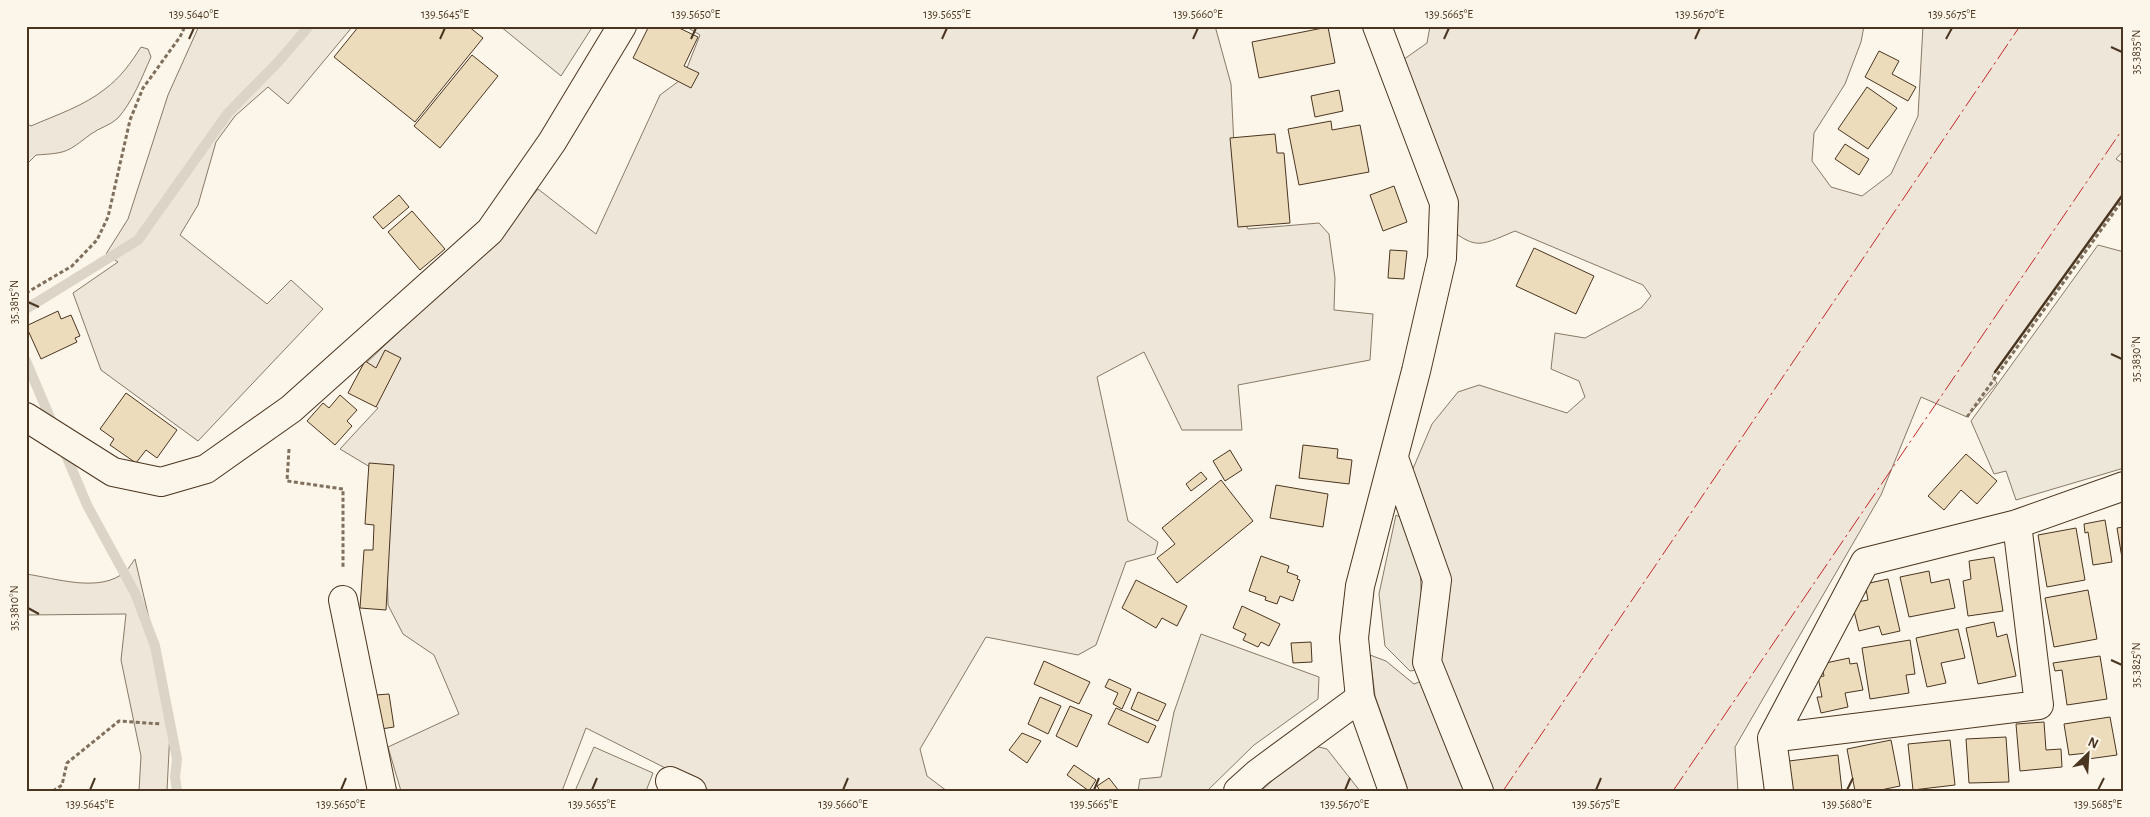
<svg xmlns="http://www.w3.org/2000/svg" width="2150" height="817" font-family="'Alegreya Sans',sans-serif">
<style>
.green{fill:#ede6d9;stroke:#887966}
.parking{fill:#ede7d9;stroke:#887966}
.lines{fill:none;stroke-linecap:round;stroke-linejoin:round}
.stream{stroke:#dcd4c6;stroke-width:10}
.building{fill:#ecdcbc;stroke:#4a3520}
.minor-casing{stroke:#4a3520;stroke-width:30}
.path{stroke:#7f6f5c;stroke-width:3;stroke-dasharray:4 2.5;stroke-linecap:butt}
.minor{stroke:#fbf6e9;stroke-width:28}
.wall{stroke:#4a3520;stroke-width:2.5}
.power{stroke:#c62828;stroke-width:1;stroke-dasharray:18 4 2.5 4;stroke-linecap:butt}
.ticks{fill:none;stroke:#4a3520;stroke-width:2}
.neatline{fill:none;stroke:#4a3520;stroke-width:2}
.ticks-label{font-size:12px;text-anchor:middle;fill:#4a3520}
</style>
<rect width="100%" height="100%" fill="#fbf6e9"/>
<path class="green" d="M199,26H353L288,104L268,87L235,116L216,142L198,205L180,235L267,304L291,280L323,309L198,441L101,370L73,293L118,262L106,254L128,219L168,95Z
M685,26H1215L1231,84L1237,208L1248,229L1319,223L1329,234L1335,278L1334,310L1373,314L1370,360L1238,385L1242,430H1182L1144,352L1097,377L1128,521L1158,542L1155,554L1126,562L1096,645L1078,655L986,637L920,749L927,776L947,791H711L586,728L562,791H401L388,747L459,714L434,655L403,634L388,605L385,476L340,449L378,408L357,390L363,366L499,237L538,189L596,234L660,95L683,78L700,35Z
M1430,26H1864L1861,42L1845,84L1814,133L1812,161L1831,187L1862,196L1891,174L1918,116L1923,26H2124V150L2116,159L2124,164V193L1992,376L1997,383L1967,417L1921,397L1881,495L1735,747L1738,791H1404L1407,787L1375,696L1370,655L1386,661L1414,684L1442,673L1412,471L1432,424L1458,392L1479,385L1567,413L1585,397L1579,381L1551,369L1555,333L1585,338L1641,308L1651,296L1643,285L1515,231C1475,248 1477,249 1441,223L1400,62L1427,43Z
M141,47L148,49L151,57C142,77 133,101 118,118C111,125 99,128 91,134C67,152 68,153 36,155L26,165V123L31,126C56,115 84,106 105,89C120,78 131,63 141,47Z
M135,559L171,711L167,791H139L141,756L121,660L126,614L26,615V574C55,578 101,594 126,571C129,568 132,563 135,559Z
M1311,745L1327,749L1360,791H1261Z"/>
<path class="parking" d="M500,26H593L561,76Z
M2098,245L2124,252V468L2016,500L2006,471L1994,474L1971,421Z
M1396,515L1405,520L1420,568L1422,608L1416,670L1410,671L1385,646L1379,594Z
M1201,634L1319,677L1318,699L1254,745L1207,791H1138L1140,779L1161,777L1174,712Z
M594,747L653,773L646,791H575Z"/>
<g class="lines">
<path class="stream" d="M26,309L138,240L228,113L279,61L309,26
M26,361L54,427
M63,448L87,505L135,593L155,646L177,759L175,777L177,791"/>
</g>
<path class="building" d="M359,26H468L483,38L415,122L334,57Z
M649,26H675L698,37L684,66L699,73L691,88L633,58Z
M1328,27L1335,63L1259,78L1252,42Z
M1879,51L1899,61L1892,74L1916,87L1908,101L1865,77Z
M472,55L498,76L440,148L414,126Z
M1867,87L1897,108L1868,149L1838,129Z
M1339,90L1343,111L1315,117L1311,96Z
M1331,121L1332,130L1360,125L1369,172L1299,185L1288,129Z
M1275,134L1277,153H1284L1290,223L1238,227L1230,138Z
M1845,144L1869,159L1859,175L1835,159Z
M1394,186L1407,222L1383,231L1370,195Z
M399,195L409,207L383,229L373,217Z
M412,211L445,249L420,270L388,232Z
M1534,248L1594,276L1576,314L1516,286Z
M1390,250L1407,251L1404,279L1388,278Z
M58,311L61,319L71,315L80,336L75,338L77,342L41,359L26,326Z
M385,350L401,358L376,407L348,393L365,361L376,368Z
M126,393L177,430L157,458L146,450L136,463L110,445L114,439L100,429Z
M340,395L357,410L347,421L352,426L335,445L307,421L323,403L329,408Z
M1303,445L1338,449L1337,458L1352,460L1349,484L1299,478Z
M1230,450L1242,470L1225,481L1213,461Z
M1966,454L1997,481L1977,504L1961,490L1944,510L1928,496Z
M369,463L394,465L386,610L360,608L364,550H373L374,525L365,524Z
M1201,472L1207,479L1191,491L1186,484Z
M1221,480L1253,521L1177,583L1157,558L1175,544L1162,528Z
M1276,485L1328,494L1323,527L1270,518Z
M2105,520L2112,562L2093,565L2088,532L2085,533L2084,524Z
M2124,527V558H2122L2117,528Z
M2076,528L2085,580L2047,587L2038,535Z
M1261,556L1289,566L1287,572L1298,576L1297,579L1300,580L1293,601L1280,596L1277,604L1265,600L1266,597L1249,591Z
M1994,557L2003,611L1968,616L1963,581L1971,579L1969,561Z
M1929,571L1931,583L1949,579L1955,608L1909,617L1900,577Z
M1888,579L1900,631L1882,635L1879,626L1859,631L1852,603L1868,600L1865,584Z
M1136,580L1187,606L1177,626L1162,618L1156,628L1122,608Z
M2088,590L2097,639L2054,647L2045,598Z
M1242,606L1280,624L1269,646L1261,642L1258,647L1243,640L1246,634L1233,628Z
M1994,622L1997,637L2007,634L2016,676L1978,684L1966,628Z
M1958,629L1965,658L1941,663L1946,683L1927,687L1916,638Z
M1910,640L1915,674L1906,675L1909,693L1870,699L1862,648Z
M1311,642L1312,662L1293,663L1291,643Z
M2100,656L2107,699L2067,705L2062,670L2055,671L2053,663Z
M1849,658L1850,664L1857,663L1863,690L1845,693L1848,707L1821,713L1817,697H1822L1818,677L1824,676L1821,664Z
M1044,661L1090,682L1079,704L1034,684Z
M1109,679L1131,689L1122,709L1113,704L1118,693L1105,687Z
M1138,692L1166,704L1158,721L1131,709Z
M389,694L394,727L381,729L376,695Z
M1040,697L1061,706L1048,734L1028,724Z
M1070,706L1092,715L1077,747L1056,736Z
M1116,708L1156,726L1148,743L1108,724Z
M2110,717L2117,755L2088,759L2087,753L2069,755L2064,724Z
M2044,722L2046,750L2061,749L2062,767L2020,771L2016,724Z
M1022,733L1041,741L1027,763L1009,750Z
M2006,737L2009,782L1969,783L1966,739Z
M1891,740L1900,786L1876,791H1855L1847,749Z
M1950,740L1955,785L1913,790L1908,744Z
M1838,755L1842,791H1793L1789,761Z
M1074,765L1096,780L1089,791L1067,775Z
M1109,778L1119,791H1100L1097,786Z"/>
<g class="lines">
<g class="minor-casing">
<path id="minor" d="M1377,26L1444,203L1442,258L1416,371L1360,586L1354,638L1360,698L1393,791
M26,417L113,472L161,482L206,469L291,409L490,231L552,142L622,26
M1394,458L1437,580L1427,662L1479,791
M343,600L382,791
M1772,738L2039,705L2017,524
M670,781L692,791
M1238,791L1258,773L1360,698
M1779,791L1772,738L1865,562L2017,524L2124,486"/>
</g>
<path class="path" d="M26,293L72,266L97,240L108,217L130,120L143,88L180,37L185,26
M1967,417L2124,198
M289,449L287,481L343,489V569
M53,791L62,785L67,763L119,721L161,724"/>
<use href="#minor" class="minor"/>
<path class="wall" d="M1995,372L2124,193"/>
<path class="power" d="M1503,791L2020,26
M1673,791L2124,127"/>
</g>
<path class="ticks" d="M189,39L194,28M440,39L445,28M691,39L696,28M942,39L947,28M1193,39L1198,28M1444,39L1449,28M1695,39L1700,28M1946,39L1952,28M2111,47L2122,52M28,302L39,307M2111,354L2122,359M28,608L39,614M2111,660L2122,665M90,790L95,778M341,790L346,778M592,790L597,778M843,790L848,778M1094,790L1099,778M1345,790L1350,778M1596,790L1601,778M1847,790L1853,778M2098,790L2104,778"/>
<rect width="2150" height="817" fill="none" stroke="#fbf6e9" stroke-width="55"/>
<g transform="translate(2088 754) rotate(25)" stroke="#fbf6e9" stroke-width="4" paint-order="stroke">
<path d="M0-4L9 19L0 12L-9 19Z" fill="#4a3520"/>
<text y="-8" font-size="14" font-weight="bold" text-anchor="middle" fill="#4a3520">N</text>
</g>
<rect x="28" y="28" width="2094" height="762" class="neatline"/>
<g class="ticks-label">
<text x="194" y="18">139.5640°E</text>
<text x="445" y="18">139.5645°E</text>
<text x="696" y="18">139.5650°E</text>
<text x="947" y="18">139.5655°E</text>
<text x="1198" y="18">139.5660°E</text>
<text x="1449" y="18">139.5665°E</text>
<text x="1700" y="18">139.5670°E</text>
<text x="1952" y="18">139.5675°E</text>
<text transform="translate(2136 52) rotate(-90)" y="4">35.3835°N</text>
<text transform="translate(14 302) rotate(-90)" y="4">35.3815°N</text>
<text transform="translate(2136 359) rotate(-90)" y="4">35.3830°N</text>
<text transform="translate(14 608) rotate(-90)" y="4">35.3810°N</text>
<text transform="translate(2136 665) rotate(-90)" y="4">35.3825°N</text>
<text x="90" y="808">139.5645°E</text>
<text x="341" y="808">139.5650°E</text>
<text x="592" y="808">139.5655°E</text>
<text x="843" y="808">139.5660°E</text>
<text x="1094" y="808">139.5665°E</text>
<text x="1345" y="808">139.5670°E</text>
<text x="1596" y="808">139.5675°E</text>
<text x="1847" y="808">139.5680°E</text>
<text x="2098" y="808">139.5685°E</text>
</g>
</svg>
